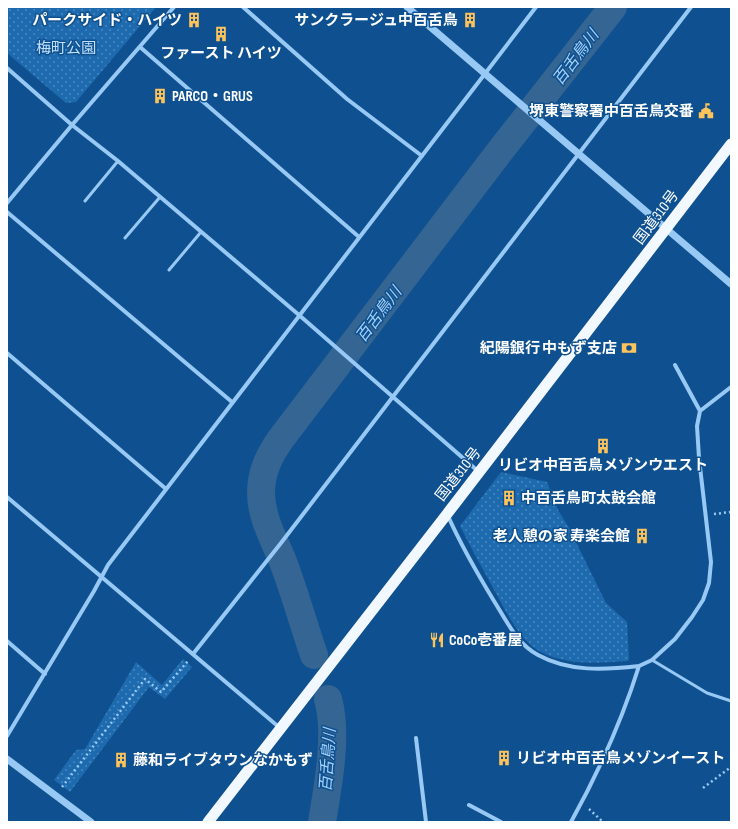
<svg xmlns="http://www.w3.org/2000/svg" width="738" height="829" font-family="'Sofia Sans Condensed','Noto Sans JP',sans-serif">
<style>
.park{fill:url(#park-dots)}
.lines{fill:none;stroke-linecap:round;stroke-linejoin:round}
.river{stroke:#346593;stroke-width:28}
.path{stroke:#98c9f4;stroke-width:2.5;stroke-dasharray:2 3;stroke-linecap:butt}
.service{stroke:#98c9f4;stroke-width:3}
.minor{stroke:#98c9f4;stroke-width:4}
.tertiary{stroke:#98c9f4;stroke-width:7}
.trunk{stroke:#f2f8ff;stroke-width:11}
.labels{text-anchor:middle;stroke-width:3;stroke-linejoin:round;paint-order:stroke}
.poi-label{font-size:15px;font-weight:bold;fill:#fff;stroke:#0f5190;text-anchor:end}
.park-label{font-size:15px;fill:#c0e1fe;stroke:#0f5190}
.street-label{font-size:15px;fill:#fff;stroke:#0f5190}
.water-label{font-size:16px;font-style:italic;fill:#a4d2fb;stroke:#0f5190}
</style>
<defs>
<pattern id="park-dots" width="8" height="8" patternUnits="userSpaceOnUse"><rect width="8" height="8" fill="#1d6aae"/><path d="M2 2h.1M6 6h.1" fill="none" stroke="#4a88be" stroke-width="1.8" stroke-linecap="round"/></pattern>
</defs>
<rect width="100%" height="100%" fill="#0f5190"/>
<path class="park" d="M7,7H156L76,102L66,103L7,53Z
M501,472L547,482L558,510L569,528L606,603L627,622L629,659L628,661C598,663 568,666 541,652C518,640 504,607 492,586C481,566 470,546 460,526Z
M183,659L192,667L165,699L149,687L70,792L54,780L76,750L85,749L136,662L162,685Z"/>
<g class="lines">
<path class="river" d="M314,655C303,623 294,590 282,559C273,538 261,516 261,493C261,472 269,456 280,440L500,151L613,7
M322,822C328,786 338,734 328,699"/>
<path class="path" d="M714,514L731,512
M62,787L145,679L161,692L188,661
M703,788L731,767
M589,809L603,822"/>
<path class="service" d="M85,201L118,161
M125,238L160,197
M169,270L201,232
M652,660L707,693L731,701"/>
<path class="minor" d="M243,7L347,99L422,156
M140,47L359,237
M7,68L72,125L118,161L299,315L479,472
M7,203L72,125L174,7
M7,212L232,402
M7,353L166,489
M700,411L731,387
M7,497L280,728
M448,516C461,545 477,573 494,601C506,620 517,644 538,655C569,672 604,670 639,666C623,717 597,775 571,822
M7,641L45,674
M193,654L281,543L691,7
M639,666L652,660L675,639L692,617L703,600L709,583L711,562L699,458L697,426L700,411L675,365
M7,736L94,591L108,565L474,88L536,7
M416,738L426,822
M469,805L501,822"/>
<path class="tertiary" d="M407,7L731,284
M7,759L91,822"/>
<path class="trunk" d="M208,822L447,514L731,144"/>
</g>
<defs>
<g id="building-bare" transform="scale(1.2)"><path d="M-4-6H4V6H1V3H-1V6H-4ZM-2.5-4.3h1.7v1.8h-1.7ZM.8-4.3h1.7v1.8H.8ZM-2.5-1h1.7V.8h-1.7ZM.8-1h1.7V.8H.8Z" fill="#ffc35b" stroke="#0f5190" stroke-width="2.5" paint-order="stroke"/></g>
<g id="civic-bare" transform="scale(1.2)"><path d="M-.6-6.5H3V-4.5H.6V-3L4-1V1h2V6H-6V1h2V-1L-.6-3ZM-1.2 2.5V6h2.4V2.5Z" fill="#ffc35b" stroke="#0f5190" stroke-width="2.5" paint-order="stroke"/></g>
<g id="bank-bare" transform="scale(1.2)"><path d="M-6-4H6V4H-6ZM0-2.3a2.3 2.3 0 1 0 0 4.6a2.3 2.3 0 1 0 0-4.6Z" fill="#ffc35b" stroke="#0f5190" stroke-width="2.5" paint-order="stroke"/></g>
<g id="restaurant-bare" transform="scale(1.2)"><path d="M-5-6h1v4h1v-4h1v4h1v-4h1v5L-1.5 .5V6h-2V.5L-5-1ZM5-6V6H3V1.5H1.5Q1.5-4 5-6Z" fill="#ffc35b" stroke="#0f5190" stroke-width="2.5" paint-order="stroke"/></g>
</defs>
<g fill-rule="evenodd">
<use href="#building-bare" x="194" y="20"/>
<use href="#building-bare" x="470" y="20"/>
<use href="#building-bare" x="221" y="34"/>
<use href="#building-bare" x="160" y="96"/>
<use href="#civic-bare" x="706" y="111"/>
<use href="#bank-bare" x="629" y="348"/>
<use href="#building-bare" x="603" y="446"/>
<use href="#building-bare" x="509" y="498"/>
<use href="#building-bare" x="642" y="536"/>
<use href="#restaurant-bare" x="437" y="640"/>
<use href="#building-bare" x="504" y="758"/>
<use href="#building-bare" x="121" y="760"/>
</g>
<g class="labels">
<g class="poi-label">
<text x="182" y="25">パークサイド・ハイツ</text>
<text x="458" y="25">サンクラージュ中百舌鳥</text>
<text x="221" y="58" text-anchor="middle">ファースト ハイツ</text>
<text x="172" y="101" text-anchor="start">PARCO・GRUS</text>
<text x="694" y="116">堺東警察署中百舌鳥交番</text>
<text x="617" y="353">紀陽銀行 中もず支店</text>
<text x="603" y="470" text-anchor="middle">リビオ中百舌鳥メゾンウエスト</text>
<text x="521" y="503" text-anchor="start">中百舌鳥町太鼓会館</text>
<text x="630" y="541">老人憩の家 寿楽会館</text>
<text x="449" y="645" text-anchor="start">CoCo壱番屋</text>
<text x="516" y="763" text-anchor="start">リビオ中百舌鳥メゾンイースト</text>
<text x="133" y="765" text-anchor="start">藤和ライブタウンなかもず</text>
</g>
<g class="park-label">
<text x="66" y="53">梅町公園</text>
</g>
<g class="street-label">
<text transform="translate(656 217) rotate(-53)" y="5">国道310号</text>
<text transform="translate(458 474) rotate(-52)" y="5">国道310号</text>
</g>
<g class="water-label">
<text transform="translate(575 57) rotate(-53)" y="6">百舌鳥川</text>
<text transform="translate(378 314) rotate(-53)" y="6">百舌鳥川</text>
<text transform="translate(327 760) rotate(-86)" y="6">百舌鳥川</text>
</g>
</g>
<rect width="738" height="829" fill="none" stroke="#ffffff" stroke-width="16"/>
</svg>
